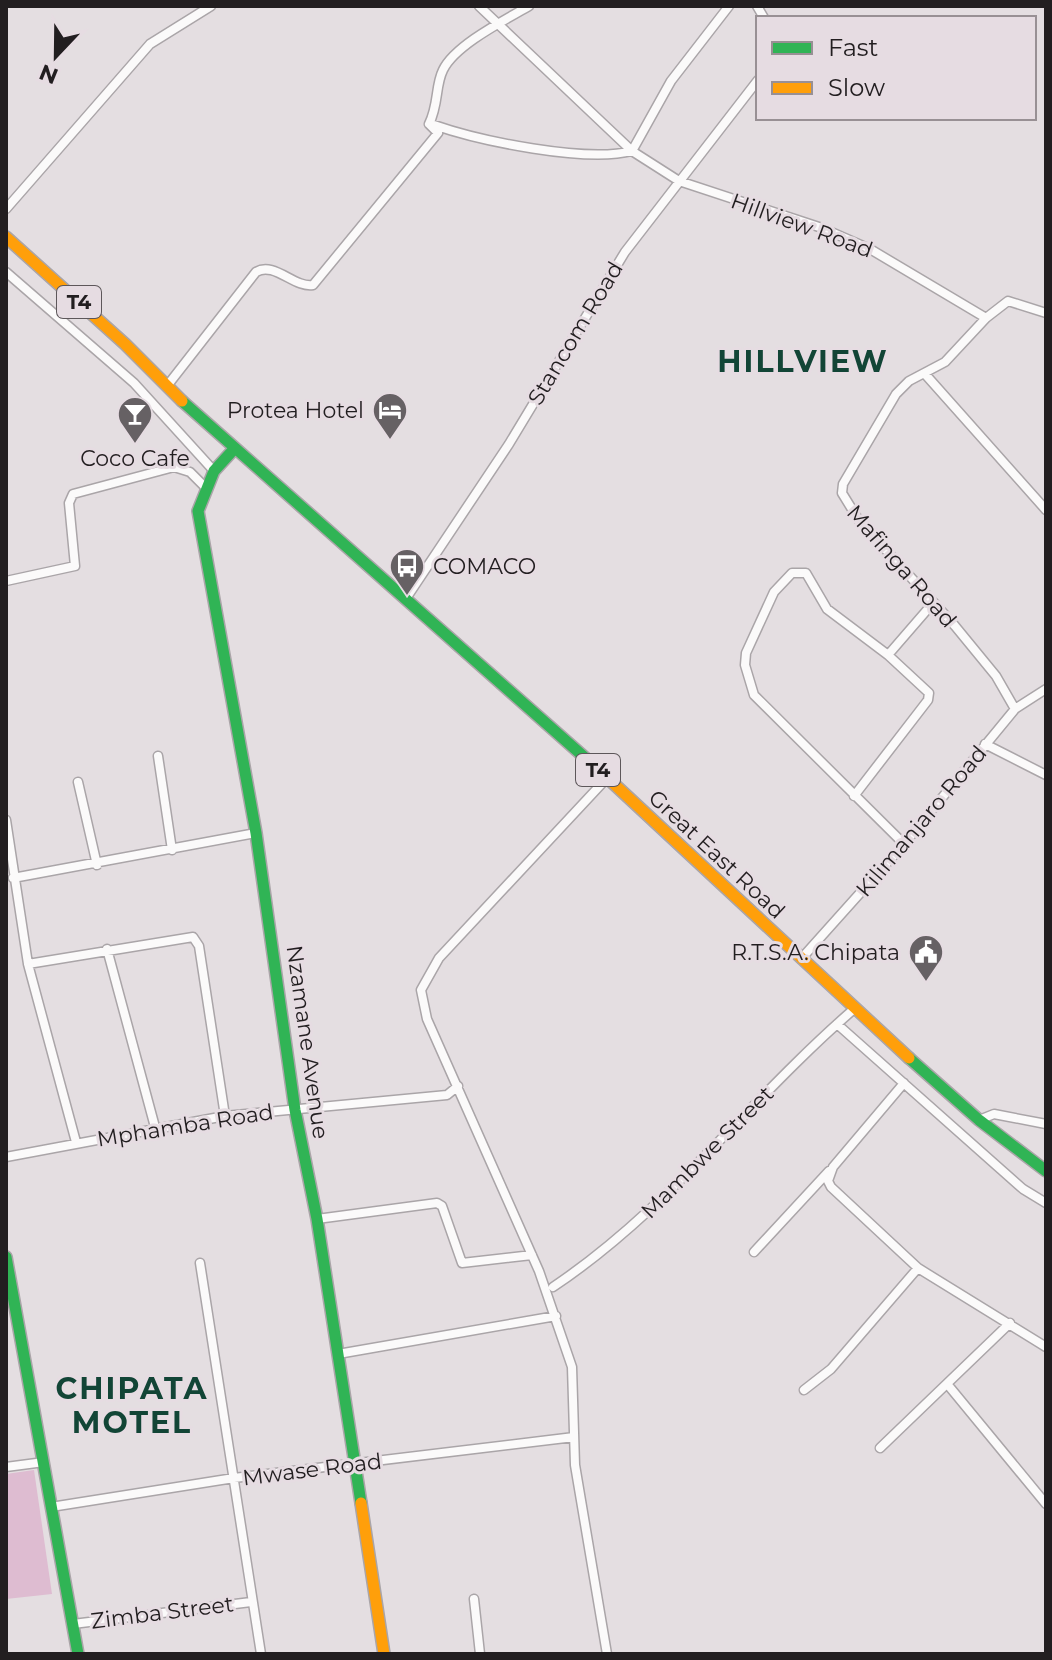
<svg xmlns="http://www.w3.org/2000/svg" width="1052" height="1660" font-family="Montserrat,sans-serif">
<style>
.green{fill:#debcd1}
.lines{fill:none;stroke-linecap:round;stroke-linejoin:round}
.street-casing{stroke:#aaa5a8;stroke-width:11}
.fast-casing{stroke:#aaa5a8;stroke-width:14}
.slow-casing{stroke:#aaa5a8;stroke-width:14}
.street{stroke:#fbfafa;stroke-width:8}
.fast{stroke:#30b455;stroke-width:11}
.slow{stroke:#ff9f0a;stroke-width:11}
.labels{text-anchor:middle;stroke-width:6;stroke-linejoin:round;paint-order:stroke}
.shield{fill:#e6dce2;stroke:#5d575a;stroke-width:2}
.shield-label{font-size:20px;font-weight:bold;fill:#221e20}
.street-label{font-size:22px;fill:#221e20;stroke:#e6dce2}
.poi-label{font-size:22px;fill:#221e20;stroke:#e6dce2;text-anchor:end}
.district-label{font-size:30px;font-weight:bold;letter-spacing:2px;fill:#124536;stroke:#e6dce2}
</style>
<rect width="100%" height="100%" fill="#e4dee1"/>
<path class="green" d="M34,1470L52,1594L6,1599V1474Z"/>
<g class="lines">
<g class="street-casing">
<path id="street" d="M479,6L632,151L679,181L822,228L870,249L986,318L1008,301L1046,313
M757,6L764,18
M429,124C439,104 435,86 443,70C455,45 505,20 529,6
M434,125C480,141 586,163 632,151L671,81L729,6
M6,209L150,44L211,6
M6,272L134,383L214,471
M986,318L945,362L909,381L896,394L843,484L842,493L858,519L955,626L996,676L1015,709
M925,374L1046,510
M167,386L256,272C274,261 294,288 313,285L438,133L429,124
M6,581L75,566L69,503L73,494L174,467L190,472L204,486
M407,597L509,444L625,252L758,80
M888,655L933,603
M985,744L1046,775
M158,756L172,850
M607,778L439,958L421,990L427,1019L539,1271L572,1367L575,1465L607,1654
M78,782L97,865
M854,796L928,700L929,693L888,655L827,609L806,573H792L774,592L746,653L745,665L754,695L904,844
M6,820L28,964L76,1142
M13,878L256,833
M107,949L155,1127
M801,959L904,844L1015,709L1046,689
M28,964L193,937L199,946L225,1116
M837,1024L1023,1189L1046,1203
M904,1083L833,1167L828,1181L831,1187L918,1268L1046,1347
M979,1120L994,1114L1046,1124
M6,1157L225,1116L447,1095L458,1086
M317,1219L437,1203L442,1206L462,1263L532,1255
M754,1252L829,1171
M200,1263L261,1654
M553,1287C667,1211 751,1098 854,1009
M338,1354L556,1316
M948,1385L1046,1504
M804,1390L831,1369L918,1268
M880,1448L1010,1323
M6,1467L44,1462
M51,1507L234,1478L574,1437
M474,1599L480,1654
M73,1624L251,1602"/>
</g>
<g class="fast-casing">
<path id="fast" d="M182,401L600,771
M235,448L214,471L198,511L256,833L295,1110L317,1219L361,1503
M909,1058L979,1120L1046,1171
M6,1257L78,1654"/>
</g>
<g class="slow-casing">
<path id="slow" d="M6,237L125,344L182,401
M600,771L909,1058
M361,1503L384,1654"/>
</g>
<use href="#street" class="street"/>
<use href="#fast" class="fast"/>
<use href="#slow" class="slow"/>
</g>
<defs>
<g id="hotel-pin" transform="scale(1.8)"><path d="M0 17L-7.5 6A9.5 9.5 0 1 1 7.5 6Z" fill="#666164" stroke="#e6dce2"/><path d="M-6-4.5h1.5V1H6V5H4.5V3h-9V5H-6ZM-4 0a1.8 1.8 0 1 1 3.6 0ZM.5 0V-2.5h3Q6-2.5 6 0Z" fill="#fff"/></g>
<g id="bar-pin" transform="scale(1.8)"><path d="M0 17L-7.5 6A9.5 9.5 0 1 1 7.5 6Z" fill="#666164" stroke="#e6dce2"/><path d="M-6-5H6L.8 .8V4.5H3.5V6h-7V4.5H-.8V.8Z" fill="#fff"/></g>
<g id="bus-pin" transform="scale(1.8)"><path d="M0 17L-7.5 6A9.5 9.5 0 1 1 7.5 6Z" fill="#666164" stroke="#e6dce2"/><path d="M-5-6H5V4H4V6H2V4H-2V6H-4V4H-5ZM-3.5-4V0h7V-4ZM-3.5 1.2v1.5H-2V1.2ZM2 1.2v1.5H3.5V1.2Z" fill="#fff"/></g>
<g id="civic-pin" transform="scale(1.8)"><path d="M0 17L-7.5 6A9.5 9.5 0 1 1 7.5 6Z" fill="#666164" stroke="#e6dce2"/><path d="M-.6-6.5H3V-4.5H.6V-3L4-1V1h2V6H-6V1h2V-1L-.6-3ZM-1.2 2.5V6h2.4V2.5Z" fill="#fff"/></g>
</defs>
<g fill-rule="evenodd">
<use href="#hotel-pin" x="390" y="410"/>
<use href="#bar-pin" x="135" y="414"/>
<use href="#bus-pin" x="407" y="566"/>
<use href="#civic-pin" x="926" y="952"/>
</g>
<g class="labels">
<g class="shield">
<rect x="57" y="286" width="44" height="32" rx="6"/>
<rect x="576" y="754" width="44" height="32" rx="6"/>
</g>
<g class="shield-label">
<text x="79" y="309">T4</text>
<text x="598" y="777">T4</text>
</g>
<g class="street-label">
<text transform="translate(802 225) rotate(20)" y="8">Hillview Road</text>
<text transform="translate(575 333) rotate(-59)" y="8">Stancom Road</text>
<text transform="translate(902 566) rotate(49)" y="8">Mafinga Road</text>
<text transform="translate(921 821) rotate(-50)" y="8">Kilimanjaro Road</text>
<text transform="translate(717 854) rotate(43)" y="8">Great East Road</text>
<text transform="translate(308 1042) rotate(82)" y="8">Nzamane Avenue</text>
<text transform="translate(185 1125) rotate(-9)" y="8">Mphamba Road</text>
<text transform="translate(707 1152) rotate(-45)" y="8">Mambwe Street</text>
<text transform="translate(312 1469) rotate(-7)" y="8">Mwase Road</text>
<text transform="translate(162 1612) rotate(-7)" y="8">Zimba Street</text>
</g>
<g class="poi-label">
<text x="364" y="418">Protea Hotel</text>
<text x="135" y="466" text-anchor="middle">Coco Cafe</text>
<text x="433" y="574" text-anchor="start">COMACO</text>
<text x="900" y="960">R.T.S.A. Chipata</text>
</g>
<g class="district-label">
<text x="803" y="372">HILLVIEW</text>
<text x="132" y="1399">CHIPATA<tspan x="132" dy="34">MOTEL</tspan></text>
</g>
</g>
<rect width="1052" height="1660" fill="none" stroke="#221e20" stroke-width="16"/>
<rect x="756" y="16" width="280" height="104" fill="#e6dce2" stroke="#989094" stroke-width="2"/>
<rect x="772" y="42" width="40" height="12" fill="#30b455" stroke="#989094" stroke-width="2"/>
<text x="828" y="56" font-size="24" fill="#221e20">Fast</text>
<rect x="772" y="82" width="40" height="12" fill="#ff9f0a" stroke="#989094" stroke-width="2"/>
<text x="828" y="96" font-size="24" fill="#221e20">Slow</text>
<g transform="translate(56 56) rotate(202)" stroke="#e6dce2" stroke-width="6" paint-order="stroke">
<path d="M0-6L14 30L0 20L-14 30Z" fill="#221e20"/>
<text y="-12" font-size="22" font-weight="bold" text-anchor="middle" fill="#221e20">N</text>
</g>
</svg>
